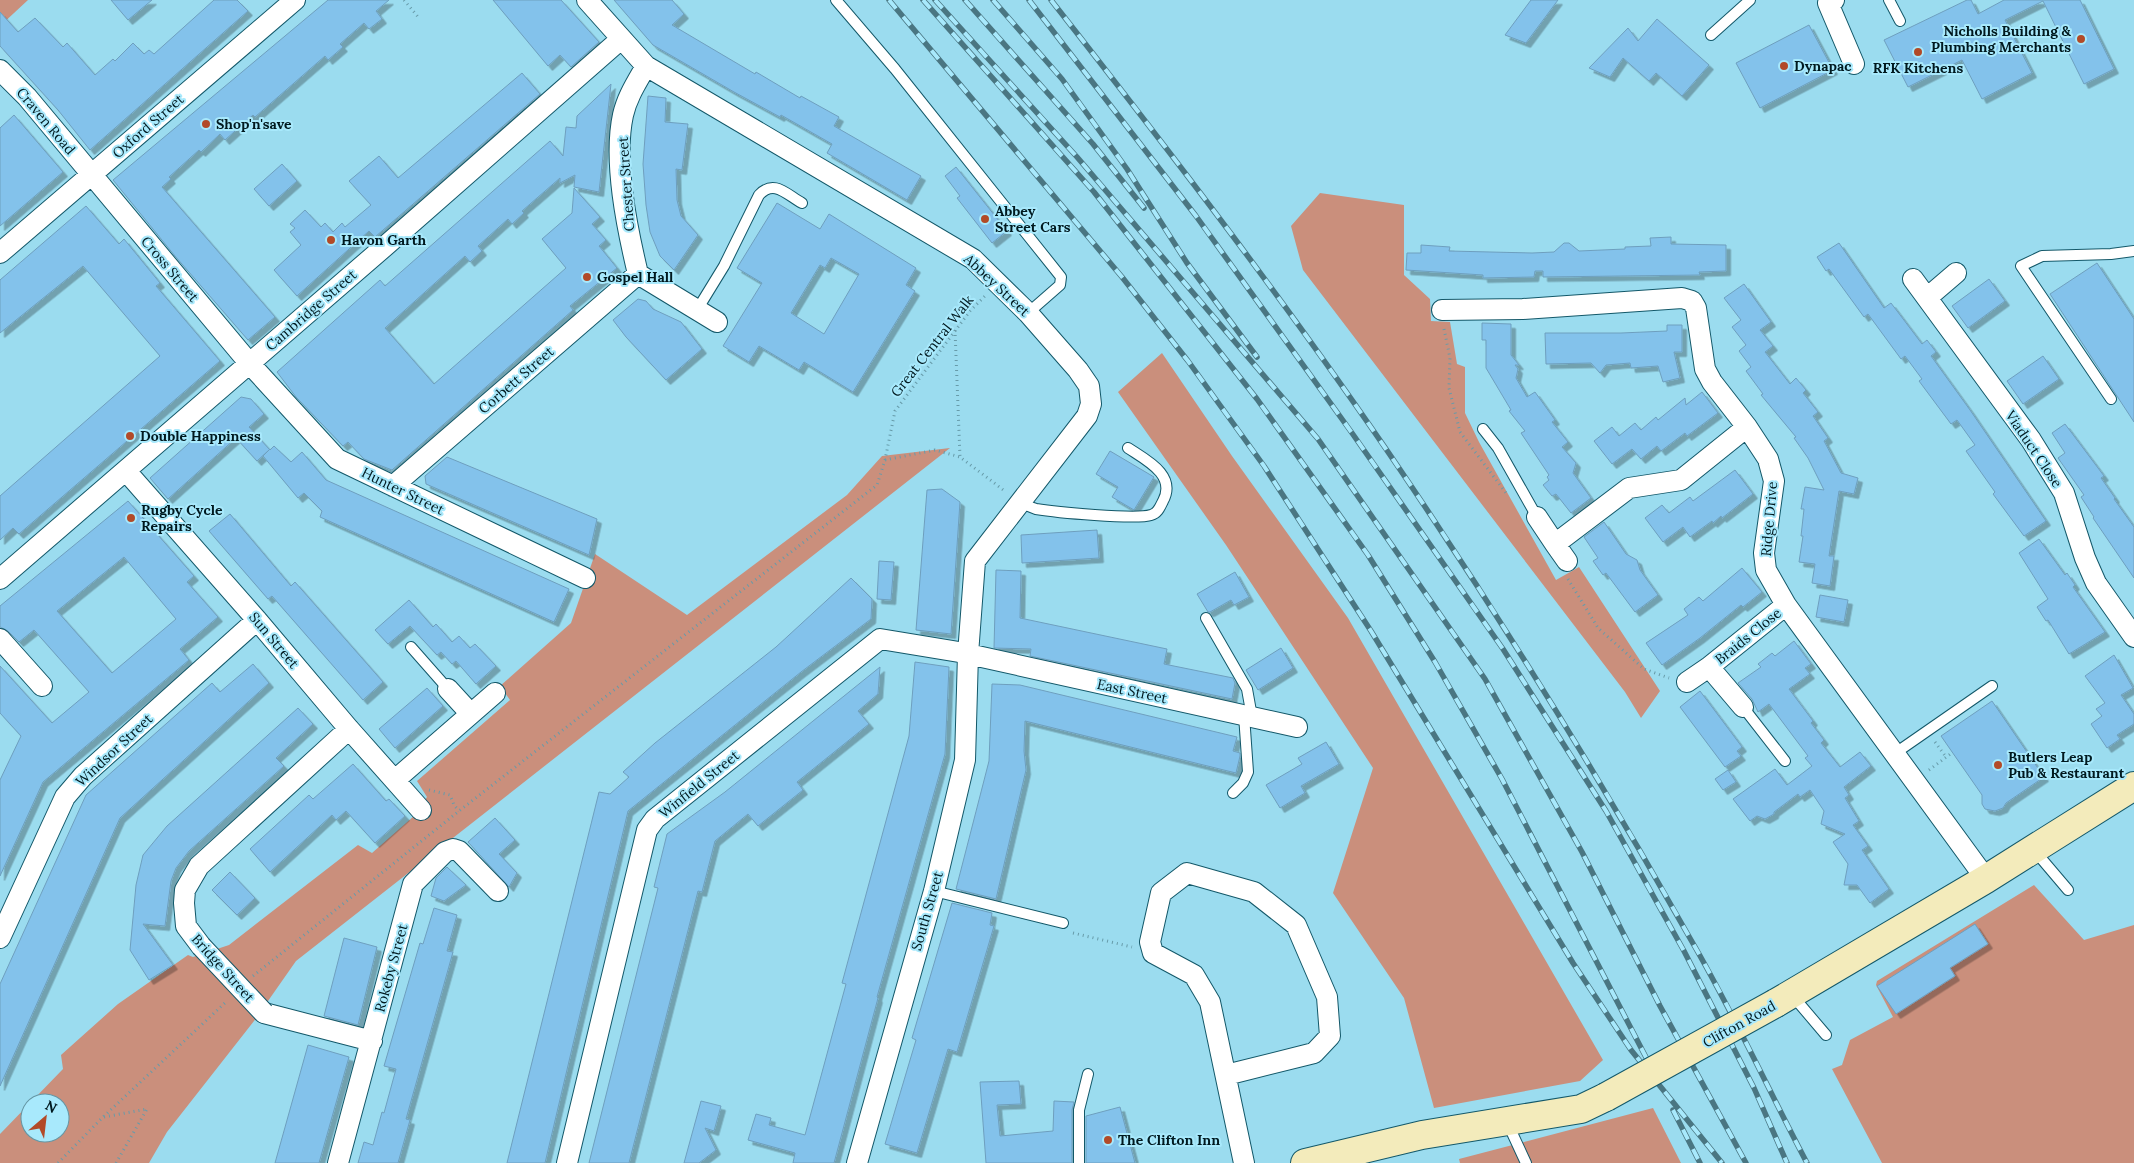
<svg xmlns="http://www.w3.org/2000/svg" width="2134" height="1163" font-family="Lora,serif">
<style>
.green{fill:#ca8f7c;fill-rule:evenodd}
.building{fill:#83c2eb;stroke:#6e9fbe;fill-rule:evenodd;filter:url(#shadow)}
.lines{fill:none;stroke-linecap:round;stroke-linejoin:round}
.lane-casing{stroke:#135869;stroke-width:12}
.street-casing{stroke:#135869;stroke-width:22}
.secondary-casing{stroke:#135869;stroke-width:30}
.path{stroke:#679ba9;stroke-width:3;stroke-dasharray:1 4;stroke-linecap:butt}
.lane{stroke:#fff;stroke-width:10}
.street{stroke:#fff;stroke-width:20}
.secondary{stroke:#f3ebbb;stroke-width:28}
.rail-casing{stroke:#4a7682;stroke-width:5.5}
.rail{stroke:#a8e9fc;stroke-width:4;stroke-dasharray:11;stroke-linecap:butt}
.street-bridge-casing{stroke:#135869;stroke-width:22;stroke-linecap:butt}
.secondary-bridge-casing{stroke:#135869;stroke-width:30;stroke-linecap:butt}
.street-bridge{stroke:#fff;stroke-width:20}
.secondary-bridge{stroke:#f3ebbb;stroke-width:28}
.poi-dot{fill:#b24a28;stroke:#a8e9fc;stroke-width:2}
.labels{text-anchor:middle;stroke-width:4;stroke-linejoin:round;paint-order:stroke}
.poi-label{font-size:14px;font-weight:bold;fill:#00191f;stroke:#a8e9fc;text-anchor:start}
.street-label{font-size:14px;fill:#00191f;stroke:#a8e9fc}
</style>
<defs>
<filter id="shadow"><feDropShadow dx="4.5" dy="4.5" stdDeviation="0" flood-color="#0004"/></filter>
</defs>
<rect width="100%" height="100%" fill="#9bdcef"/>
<path class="green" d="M0,0H28L0,26Z
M1320,193L1404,205V275L1430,299L1431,321L1450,322L1457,364L1465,367V413L1479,442L1556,580L1579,567L1660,691L1641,718L1625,692L1303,270L1291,226Z
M1162,353L1232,456L1348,618L1603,1060L1580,1081L1434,1108L1404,998L1333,893L1373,768L1226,545L1118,392Z
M950,448L296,961L254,1021L167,1132L149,1163H0V1134L63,1069L61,1055L118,1004L188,955L193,957L229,945L358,845L372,853L414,816L427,797L417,781L510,700L500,686L571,623L595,554L687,615L847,495L882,456ZM30,1103H60V1133H30Z
M2034,885L2084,940L2134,925V1163H1882L1832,1069L1842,1065L1850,1040L1893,1017L1876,985L1877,981Z
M1653,1108L1681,1163H1460L1459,1159Z"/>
<path class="building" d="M111,0H152L128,20Z
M214,0H237L248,11L90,150L58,110L0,46V12L18,32L35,18L63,47L67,43L95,75L113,59L115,61L133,43L144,54L149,50L154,54Z
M328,0H389L376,11L382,19L369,29L364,23L340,44L343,47L328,60L325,56L255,117L253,115L225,140L220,134L201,152L199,150L169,177L171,179L162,187L275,317L248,340L175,256L113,180Z
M493,0H561L599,42L571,67L560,55L548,66Z
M614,0H672L684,14L672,25L755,74L756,72L800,98L801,96L839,117L834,126L921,176L907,200L827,153L832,144L781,115L780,117L734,92L653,45Z
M1531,0H1558L1526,43L1505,35Z
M1967,0H1971L1978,14L2004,0H2080L2114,69L2084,84L2043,1L2005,20L2032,73L1982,99L1962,60L1908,87L1884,40Z
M1657,19L1709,65L1682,96L1656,73L1649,81L1623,58L1610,77L1589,68L1628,28L1638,41Z
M1809,25L1833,70L1760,108L1736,63Z
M522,73L540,94L375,237L369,231L297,296L274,270L301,245L290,232L295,228L290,224L305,210L321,227L325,223L333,232L342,223L345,227L371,205L349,181L379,156L398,178Z
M611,84L599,192L574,187L575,175L560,183V178L522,211L524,213L512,224L508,219L478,246L482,251L470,262L465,256L385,328L434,384L566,268L542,239L572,213L574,188L600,217L592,224L606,240L599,246L617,268L570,306L573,310L392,470L364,459L348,442L343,446L296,397L277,372L380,280L385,286L550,141L563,156L566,127L576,128L577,116Z
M648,96L666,98L665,122L688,124L682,170L676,169L677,200L681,216L698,235L674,270L660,256L650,232L646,205L643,164Z
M14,115L63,172L0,226V128Z
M282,164L297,181L269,206L254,189Z
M956,167L1007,231L992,243L957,198L960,196L945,176Z
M777,203L820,229L829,214L916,268L906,285L915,291L853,392L804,362L799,370L759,346L749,362L723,346L762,283L737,268ZM831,258L859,274L824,334L791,313L820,265L825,268Z
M86,206L119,244L124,239L160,283L156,286L220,361L19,534L13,528L0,540V496L160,356L83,266L0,333V280Z
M1671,237V244L1726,245V271L1699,272L1700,275L1543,277V271H1535L1534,277L1483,278V275L1406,270L1407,253H1421V245L1450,247L1449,251L1532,253L1554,252L1564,243H1569L1579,251L1625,249V247L1651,246L1650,238Z
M1839,243L1884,308L1891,303L1922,344L1927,340L1936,352L1931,356L1970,410L2046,521L2024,536L1993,494L1995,492L1966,451L1975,445L1957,420L1951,424L1919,381L1922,379L1905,356L1901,359L1868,314L1864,317L1829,269L1826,271L1817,257Z
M2097,263L2134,319V422L2050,294Z
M1989,279L2005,301L1968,328L1952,306Z
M1744,284L1771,322L1760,330L1773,346L1765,352L1790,384L1796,378L1806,390L1803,393L1818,412L1813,416L1828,438L1824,441L1841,473L1858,478L1854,494L1839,491L1829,556H1834L1830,586L1812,583L1815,564L1799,562L1803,536H1801L1804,509H1801L1805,487L1824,490L1808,458L1794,438L1796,437L1761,395L1763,394L1746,371L1751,367L1739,351L1746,345L1732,327L1741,320L1724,298Z
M638,299L646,301L653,309L681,322L702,349L666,380L626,337L613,320Z
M1482,323L1511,324V355L1519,365H1515L1518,369L1516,378L1527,397L1535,392L1555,420L1552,422L1568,442L1562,447L1576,463L1573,473L1591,498L1571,513L1556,494L1552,496L1543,485L1549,480L1547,477L1549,475L1521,433L1525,431L1509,411L1511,410L1486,368V340H1482Z
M1667,325H1682V352H1674L1680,378L1663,382L1658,366L1631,368L1630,363L1606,365L1600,373L1591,363L1546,364L1545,333H1621L1667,331Z
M2043,356L2059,379L2023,404L2007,381Z
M1702,392L1718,413L1687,436L1685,433L1661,451L1657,446L1641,459L1632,449L1612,464L1594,441L1612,427L1619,436L1635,423L1641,430L1656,417L1658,420L1685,398L1686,405Z
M241,397L251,399L264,414L249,427L270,450L274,446L291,462L302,452L326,480L569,589L554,622L320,517L322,511L304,493L298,498L263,456L269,450L257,461L236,438L168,499L150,478Z
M2065,424L2104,476L2101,478L2115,498L2114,499L2134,527V578L2093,518L2094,517L2081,497L2084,495L2058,458L2065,453L2052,433Z
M1110,451L1154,477L1134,510L1112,497L1118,487L1096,474Z
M447,457L597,519L589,555L426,484L425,476Z
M1735,470L1753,494L1722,518L1721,516L1713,523L1712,521L1690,537L1683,527L1663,542L1645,518L1662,505L1669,513L1690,497L1693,501Z
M942,489L960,502L951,634L916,630L927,490Z
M128,501L194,576L187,582L218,617L180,649L189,660L43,782L0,876V780L21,736L0,713V666L52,723L89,692L34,630L19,642L8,631L0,627V606ZM124,557L176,619L112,673L57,611Z
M230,514L291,586L295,582L383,682L363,700L272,596L268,599L209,531Z
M1604,522L1626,554L1637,560L1640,570L1658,595L1635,612L1606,573L1603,575L1593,561L1598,558L1584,537Z
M1097,530L1099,558L1022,563L1021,535Z
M2039,539L2065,575L2067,573L2075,585L2073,587L2105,632L2069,654L2048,620L2046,621L2037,607L2048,599L2019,553Z
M879,561L894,562L891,600L877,599Z
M1742,568L1762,592L1743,607L1741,605L1700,638L1662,665L1646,643L1688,615L1684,609L1699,597L1703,601Z
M996,570L1021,571L1020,618L1167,649L1164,664L1233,678L1235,683L1232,699L1030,656L1031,649L994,648Z
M1235,572L1249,597L1234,605L1231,600L1210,612H1208L1197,594Z
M851,578L872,599L871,619L801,672L628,811L545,1163H507L599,792L610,794L629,777L623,772L655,743L776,647Z
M1820,595L1848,600L1844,622L1816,617Z
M409,600L433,627L436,624L452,642L459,636L470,648L475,644L496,666L476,684L456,661L452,664L441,652L437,655L410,626L388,644L375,630Z
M1794,641L1811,664L1805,668L1810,674L1789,689L1813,721L1811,723L1824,740L1821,743L1840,767L1860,752L1871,766L1844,787L1849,795L1845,798L1859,821L1853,825L1868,846L1862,850L1889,889L1870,903L1857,885H1844L1848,864L1833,842L1845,834L1821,824L1824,811L1810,790L1800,797L1798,794L1774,812V814L1765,819L1757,816L1750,821L1733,799L1775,769L1787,785L1812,766L1805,758L1808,756L1769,704L1758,712L1752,699L1738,683L1761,667L1758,664L1772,653L1775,656Z
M1281,648L1293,668L1258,690L1246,670Z
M2114,655L2133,688L2121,695L2134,714V724L2117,735L2120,739L2107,748L2091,724L2102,716L2096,709L2105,703L2085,676Z
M915,662L949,667L945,754L877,997L878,998L834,1163H793L795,1153L748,1140L756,1114L771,1118L769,1125L805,1135L846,984L842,983L909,736Z
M253,664L269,683L120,818L0,1086V984L86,795L212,683L220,692Z
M880,667L878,694L858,711L869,724L797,782L803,790L758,826L748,814L715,841L702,892L698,891L629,1163H589L658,888L654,887L667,834L725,792Z
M992,684L1020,685L1237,737L1233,751L1240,753V756L1236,773L1025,721L1024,751L1026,770L996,899L956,889L989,761Z
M427,688L443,706L395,748L379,729Z
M1700,691L1742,747L1737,751L1741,756L1725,767L1680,707Z
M1992,701L2044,777L2006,803L2003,808L1995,811L1985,809L1982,804V795L1941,736Z
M298,708L313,724L276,758L284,766L189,851L176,868L171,881L165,926L143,924L173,965L149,980L130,950L136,885L143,855L167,826Z
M1326,742L1339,764L1301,786L1305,793L1280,808L1266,785L1302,764L1298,758Z
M353,764L386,801L389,799L405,816L375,843L346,811L336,820L332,815L270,872L250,849L309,795L313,799Z
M1728,770L1736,782L1723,790L1715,779Z
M495,818L515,840L499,854L517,873L509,887L468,842Z
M447,867L466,885L444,901L431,896L436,878Z
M230,872L255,898L237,915L212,890Z
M952,903L992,913L990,925L994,926L957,1052L948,1049L917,1153L885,1144L916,1040L912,1038Z
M434,908L457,915L447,951L453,952L406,1119L410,1120L398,1163H358L364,1142L373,1145L382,1112L384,1113L396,1069L384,1066L420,943L423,944Z
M1975,924L1988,944L1950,968L1955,976L1896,1014L1877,986Z
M344,938L377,947L358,1025L324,1016Z
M308,1045L349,1057L319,1163H275Z
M1019,1081L1021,1104L997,1105L1000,1136L1053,1131L1054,1101L1074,1102L1072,1110V1163H986L980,1082Z
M701,1101L721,1106L714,1131L705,1128L716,1150L699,1163H684Z
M1120,1107L1135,1163H1086V1116Z"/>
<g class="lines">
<g class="lane-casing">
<path id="lane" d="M836,0L895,69L1061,277L1060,285L1028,313
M1889,0L1900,21
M1711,35L1750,0
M697,310L724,266L759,195C774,179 786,194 802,203
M2111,399L2021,266L2042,256L2111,254L2134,251
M1483,429L1498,448L1537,517
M1018,502C1024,504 1030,507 1036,509C1054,512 1136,520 1151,515C1158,513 1160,507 1163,501C1177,475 1146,460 1128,448
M1206,618L1247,689L1252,717
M411,647L448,689
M1743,707L1785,761
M1894,754L1992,686
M1233,793L1243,783L1248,772L1244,715
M2034,850L2068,890
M934,891L1063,923
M1792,995L1826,1035
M1507,1122L1526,1163
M1079,1163V1110L1088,1074"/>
</g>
<g class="street-casing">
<path id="street" d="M587,0L646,66L973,259L1028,313L1078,370L1089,386L1091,404L1087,416L975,561L968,654L965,760L934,891L857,1163
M1834,0L1828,3L1854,64
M646,66C637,82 627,97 623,115C613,161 627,228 638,274L717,322
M0,70L27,97L250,364L337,459L585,578
M0,253L295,0
M1913,279L2031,440L2064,493L2085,558L2096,583L2134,637
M1928,297L1956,273
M1442,310L1523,309L1682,298L1692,301L1696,308L1705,369L1712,382L1747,427L1768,459L1774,481L1764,553L1766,570L1786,605L1986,879
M126,471L257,620L349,729L421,810
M393,486L638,274
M1537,517L1555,544
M1567,561L1555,544L1629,488L1681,480L1747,427
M0,579L383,248L621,39
M0,639L42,686
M1687,682L1709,667
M448,689L470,713
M1743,707L1709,667L1786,605
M395,780L495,693
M0,938L65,797L83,776L257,620
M201,946L186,926L184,903L185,890L199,866L349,729
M264,1013L372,1041
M1226,1075L1314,1053L1330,1036L1327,997L1296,925L1254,892L1187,873L1161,893L1150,942L1153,953L1194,975L1210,1002L1244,1163
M338,1163L413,884L445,852L453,849L459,851L498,891
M567,1163L647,830L655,819L880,639L959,652L1297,727"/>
</g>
<g class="secondary-casing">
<path id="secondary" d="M1776,1003L1986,879L2134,786
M1305,1163L1422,1135L1581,1109L1606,1097"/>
</g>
<path class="path" d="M404,0L419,18
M1444,329L1450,358L1449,388L1460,432L1506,493
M955,330L960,457
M885,460L935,450L960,457L1006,492
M1568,579L1598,628L1644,669L1669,678
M1935,742L1946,757
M1929,770L1953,752
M429,790L450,795L454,805L459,811
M1073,933L1132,947
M253,976L459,811L877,485L885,460L895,411L970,311L985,296
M104,1117L147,1109L116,1163
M58,1163L102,1118L227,1001"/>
<use href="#lane" class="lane"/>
<use href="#street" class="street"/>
<use href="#secondary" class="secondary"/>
<g class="rail-casing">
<path id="rail" d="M889,0L1122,277L1188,361L1264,466L1371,631L1573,963L1631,1050L1722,1163
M923,0L1094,192L1257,399L1368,555L1435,662L1502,779L1651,1067
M935,0L1077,157L1318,439L1485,679L1582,852L1660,1006L1746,1163
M965,0L1093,144L1144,208
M993,0L1062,79L1127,169L1187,263L1257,357
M1029,0L1196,216L1352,433L1503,649L1606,811L1684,951L1754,1088L1787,1163
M1051,0C1172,154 1291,309 1401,471C1504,623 1601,780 1691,940C1733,1012 1768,1089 1807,1163
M1673,1110L1700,1163"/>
</g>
<use href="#rail" class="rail"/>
<g class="street-bridge-casing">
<path id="street-bridge" d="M201,946L264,1013"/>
</g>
<g class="secondary-bridge-casing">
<path id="secondary-bridge" d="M1606,1097L1776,1003"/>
</g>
<use href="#street-bridge" class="street-bridge"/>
<use href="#secondary-bridge" class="secondary-bridge"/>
</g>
<g class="poi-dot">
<circle cx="2081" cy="39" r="5"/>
<circle cx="1918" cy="52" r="5"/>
<circle cx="1784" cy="66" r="5"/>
<circle cx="206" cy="124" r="5"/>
<circle cx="985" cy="219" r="5"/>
<circle cx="331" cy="240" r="5"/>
<circle cx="587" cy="277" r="5"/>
<circle cx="130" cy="436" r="5"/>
<circle cx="131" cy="518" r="5"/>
<circle cx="1998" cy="765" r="5"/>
<circle cx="1108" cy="1140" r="5"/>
</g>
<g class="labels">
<g class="poi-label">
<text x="2071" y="36" text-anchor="end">Nicholls Building &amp;<tspan x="2071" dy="16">Plumbing Merchants</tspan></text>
<text x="1794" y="71">Dynapac</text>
<text x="1918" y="73" text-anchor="middle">RFK Kitchens</text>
<text x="216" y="129">Shop'n'save</text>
<text x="995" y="216">Abbey<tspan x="995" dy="16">Street Cars</tspan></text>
<text x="341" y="245">Havon Garth</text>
<text x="597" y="282">Gospel Hall</text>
<text x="140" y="441">Double Happiness</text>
<text x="141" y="515">Rugby Cycle<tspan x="141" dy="16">Repairs</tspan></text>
<text x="2008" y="762">Butlers Leap<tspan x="2008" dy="16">Pub &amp; Restaurant</tspan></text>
<text x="1118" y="1145">The Clifton Inn</text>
</g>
<g class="street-label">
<text transform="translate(46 121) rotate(50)" y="5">Craven Road</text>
<text transform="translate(148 126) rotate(-41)" y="5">Oxford Street</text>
<text transform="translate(626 184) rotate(-94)" y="5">Chester Street</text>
<text transform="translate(170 269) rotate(50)" y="5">Cross Street</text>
<text transform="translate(997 285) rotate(43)" y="5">Abbey Street</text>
<text transform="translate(311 310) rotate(-41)" y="5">Cambridge Street</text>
<text transform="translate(932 346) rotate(-52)" y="5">Great Central Walk</text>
<text transform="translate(516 380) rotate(-41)" y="5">Corbett Street</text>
<text transform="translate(2034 449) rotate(56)" y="5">Viaduct Close</text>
<text transform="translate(403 491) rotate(26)" y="5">Hunter Street</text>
<text transform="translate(1769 519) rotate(-85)" y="5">Ridge Drive</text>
<text transform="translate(1748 636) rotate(-39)" y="5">Braids Close</text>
<text transform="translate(274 640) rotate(50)" y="5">Sun Street</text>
<text transform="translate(1132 691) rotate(12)" y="5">East Street</text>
<text transform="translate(114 750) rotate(-43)" y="5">Windsor Street</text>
<text transform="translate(699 784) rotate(-39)" y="5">Winfield Street</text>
<text transform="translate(927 911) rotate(-74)" y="5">South Street</text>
<text transform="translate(223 968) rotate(48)" y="5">Bridge Street</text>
<text transform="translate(391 968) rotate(-75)" y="5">Rokeby Street</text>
<text transform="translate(1739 1024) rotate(-29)" y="5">Clifton Road</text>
</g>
</g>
<g transform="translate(45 1118) rotate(28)"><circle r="24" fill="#a8e9fc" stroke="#6596a4"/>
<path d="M0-4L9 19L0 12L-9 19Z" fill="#b24a28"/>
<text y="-8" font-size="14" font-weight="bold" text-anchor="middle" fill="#00191f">N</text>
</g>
</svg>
